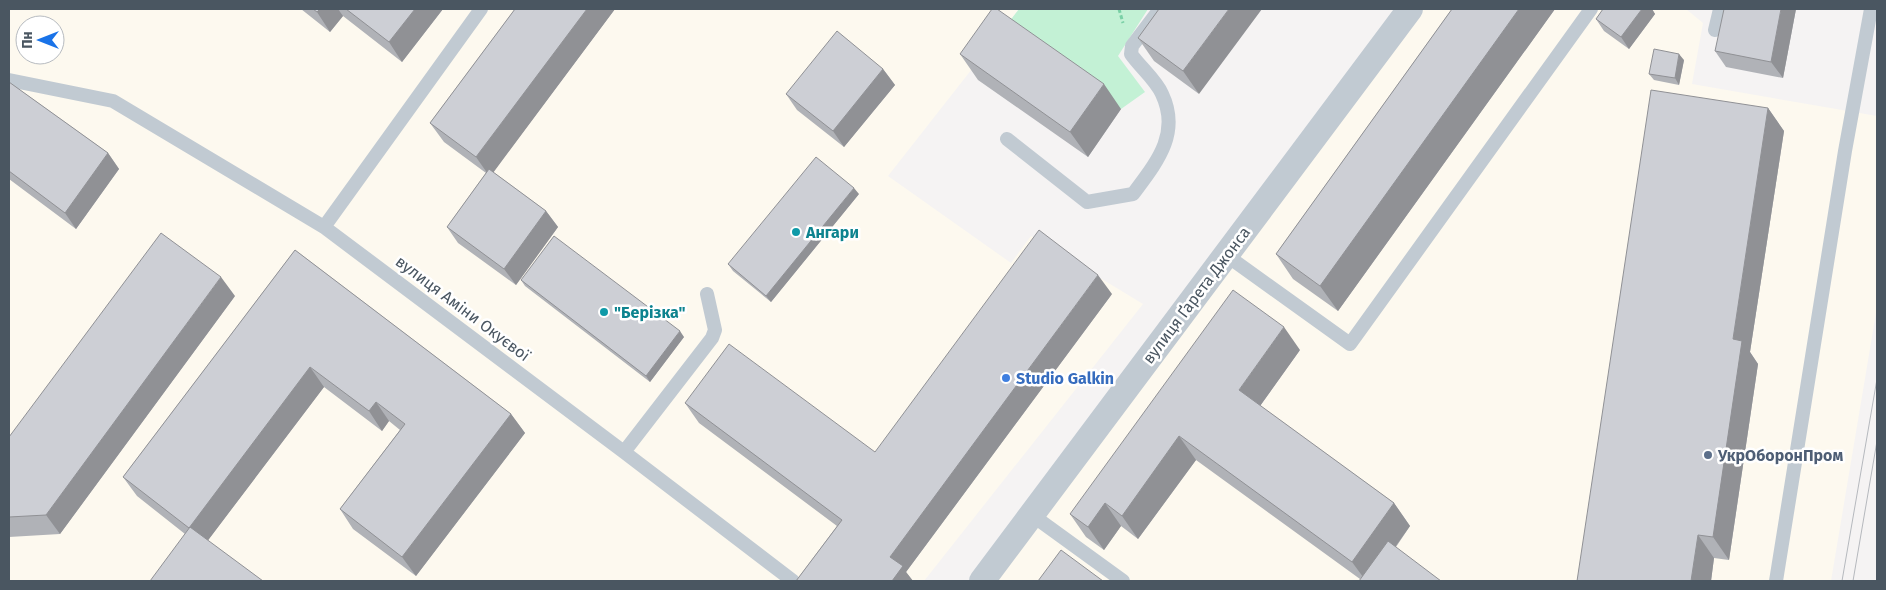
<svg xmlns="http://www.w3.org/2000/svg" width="1886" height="590" font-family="'Fira Sans',sans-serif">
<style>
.commercial{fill:#fdf9ef;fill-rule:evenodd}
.green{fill:#c3f1d5}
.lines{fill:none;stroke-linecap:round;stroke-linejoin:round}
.path{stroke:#7ad0a6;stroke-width:3;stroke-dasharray:4 2.5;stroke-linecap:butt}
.service{stroke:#c1cad2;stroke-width:14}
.minor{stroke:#c1cad2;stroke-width:26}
.tram{stroke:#b5b8bd;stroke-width:1}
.wall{fill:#b0b2b7}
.shaded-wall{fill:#909195}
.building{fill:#cdcfd5;stroke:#909195}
.culture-dot{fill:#0f9aa8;stroke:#fff;stroke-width:2}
.shop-dot{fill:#3f7fe0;stroke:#fff;stroke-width:2}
.service-dot{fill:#5c6f8a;stroke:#fff;stroke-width:2}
.labels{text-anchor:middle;stroke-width:5;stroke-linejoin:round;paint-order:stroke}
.culture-label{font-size:16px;font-weight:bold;fill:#0d838f;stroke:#fff;text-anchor:start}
.street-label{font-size:16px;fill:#4a5661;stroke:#fff}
.shop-label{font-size:16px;font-weight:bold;fill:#366cbe;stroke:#fff;text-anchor:start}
.service-label{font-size:16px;font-weight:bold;fill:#4e5e75;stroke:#fff;text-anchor:start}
</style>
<rect width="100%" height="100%" fill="#f5f3f3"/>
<path class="commercial" d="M9,9H1019L888,176L1011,263L1031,236L1143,304L924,581H9ZM25,25H55V55H25Z
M1421,9H1686L1703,23L1692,84L1877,116V307L1831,581H993Z"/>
<path class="green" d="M1019,9H1148L1118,56L1145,92L1121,109L1006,26Z"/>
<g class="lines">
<path class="path" d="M1119,9L1123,23"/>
<path class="service" d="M1715,30L1720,9
M9,80L113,101L324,227L624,452L793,581
M1007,139L1087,202L1133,194C1156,163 1181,134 1162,94C1156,80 1140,67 1131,54L1132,46L1160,9
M324,227L481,9
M1226,255L1350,344L1591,9
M624,452L712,338L715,330L707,294
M1032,515L1123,581
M1776,581L1845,151L1871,9"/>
<path class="minor" d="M982,581L1410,9"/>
<path class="tram" d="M1842,581L1877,379
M1853,581L1877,441"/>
</g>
<path class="wall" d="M301,9H443L402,62L343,16L330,32Z
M515,9H615L493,172L546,211L558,227L516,285L458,243L447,227L486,173L444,142L430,123Z
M1159,9L1199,94L1154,61L1138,38Z
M1452,9H1555L1338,311L1293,279L1276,254Z
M1603,9H1652L1655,14L1629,49L1604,31L1596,19Z
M1796,9L1783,78L1726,67L1715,51Z
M960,54L1121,109L1088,157L978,80Z
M1684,60L1679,85L1654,80L1649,74Z
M883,69L895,85L844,147L797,110L786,94Z
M9,82L108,153L119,169L76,229L9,179Z
M1768,108L1784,131L1750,352L1758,364L1729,560L1714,558L1711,581H1577Z
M859,194L771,302L733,271L728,264Z
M295,250L511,414L525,433L416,576L353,529L340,509L400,430L389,421L382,431L324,387L208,540L185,534L137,496L123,477Z
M521,280L684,337L650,382L525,286Z
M1112,294L906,572L913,581H796L837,526L699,423L685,403L875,452Z
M235,296L60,534L9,537V437Z
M1300,350L1260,406L1394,503L1410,526L1396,547L1360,579L1196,460L1138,539L1121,526L1104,550L1086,537L1070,514Z"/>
<path class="shaded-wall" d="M320,9H338L343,16L330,32L317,12Z
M415,9H443L402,62L389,42Z
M587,9H615L490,177L476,157Z
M1229,9H1262L1199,94L1183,71Z
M1519,9H1555L1338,311L1320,286Z
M1642,9H1652L1655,14L1629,49L1621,37Z
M1781,9H1796L1783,78L1771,62Z
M1679,54L1684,60L1679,85L1675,78Z
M883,69L895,85L844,147L833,131Z
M1104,84L1121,109L1088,157L1070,132Z
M1768,108L1784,131L1750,352L1758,364L1729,560L1713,537L1733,339Z
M108,153L119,169L76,229L65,213Z
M854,188L859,194L771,302L766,296Z
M546,211L558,227L516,285L504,269Z
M1098,275L1112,294L906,572L913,581H892L890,557Z
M221,277L235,296L60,534L46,515Z
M1284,327L1300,350L1255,413L1239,390Z
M680,331L684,337L650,382L646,376Z
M310,367L324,387L203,547L189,528Z
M376,402L389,421L382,431L369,411Z
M511,414L525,433L416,576L402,557Z
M1179,436L1196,460L1138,539L1122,516Z
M1105,503L1121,526L1104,550L1088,527Z
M1394,503L1410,526L1371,581H1366L1352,562Z
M1698,535L1714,558L1711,581H1691Z"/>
<path class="building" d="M313,9H320L317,12Z
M346,9H415L389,42Z
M515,9H587L476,157L430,123Z
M992,9H997L1104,84L1070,132L960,54Z
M1159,9H1229L1183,71L1138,38Z
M1452,9H1519L1320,286L1276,254Z
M1603,9H1642L1621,37L1596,19Z
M1724,9H1781L1771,62L1715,51Z
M837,31L883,69L833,131L786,94Z
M1654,49L1679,54L1675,78L1649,74Z
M9,82L108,153L65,213L9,171Z
M1651,90L1768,108L1733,339L1742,341L1713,537L1698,535L1691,581H1577Z
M816,157L854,188L766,296L728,264Z
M489,169L546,211L504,269L447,227Z
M1039,230L1098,275L890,557L903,566L892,581H796L842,520L685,403L729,344L875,452Z
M161,233L221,277L46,515L9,517V437Z
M554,236L680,331L646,376L521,280Z
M295,250L511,414L402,557L340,509L405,424L376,402L369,411L310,367L189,528L123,477Z
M1233,290L1284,327L1239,390L1394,503L1352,562L1179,436L1122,516L1105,503L1088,527L1070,514Z
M190,527L263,581H150Z
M1388,541L1441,581H1359Z
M1061,550L1103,581H1038Z"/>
<g class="culture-dot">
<circle cx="796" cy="232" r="5"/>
<circle cx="604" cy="312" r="5"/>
</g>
<circle class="shop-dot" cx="1006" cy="378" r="5"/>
<circle class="service-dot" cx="1708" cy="455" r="5"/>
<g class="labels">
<g class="culture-label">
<text x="806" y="238">Ангари</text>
<text x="614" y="318">"Берізка"</text>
</g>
<g class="street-label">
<text transform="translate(1196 295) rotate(-53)" y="6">вулиця Ґарета Джонса</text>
<text transform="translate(463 308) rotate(37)" y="6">вулиця Аміни Окуєвої</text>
</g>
<g class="shop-label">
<text x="1016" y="384">Studio Galkin</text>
</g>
<g class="service-label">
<text x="1718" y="461">УкрОборонПром</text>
</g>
</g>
<rect width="1886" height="590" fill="none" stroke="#4a5661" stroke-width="20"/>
<g transform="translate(40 40) rotate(270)"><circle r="24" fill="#ffffff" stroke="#b7bbc0"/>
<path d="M0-4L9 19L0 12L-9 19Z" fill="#1a73e8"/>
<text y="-8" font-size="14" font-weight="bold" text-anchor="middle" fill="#4a5661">Пн</text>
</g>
</svg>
